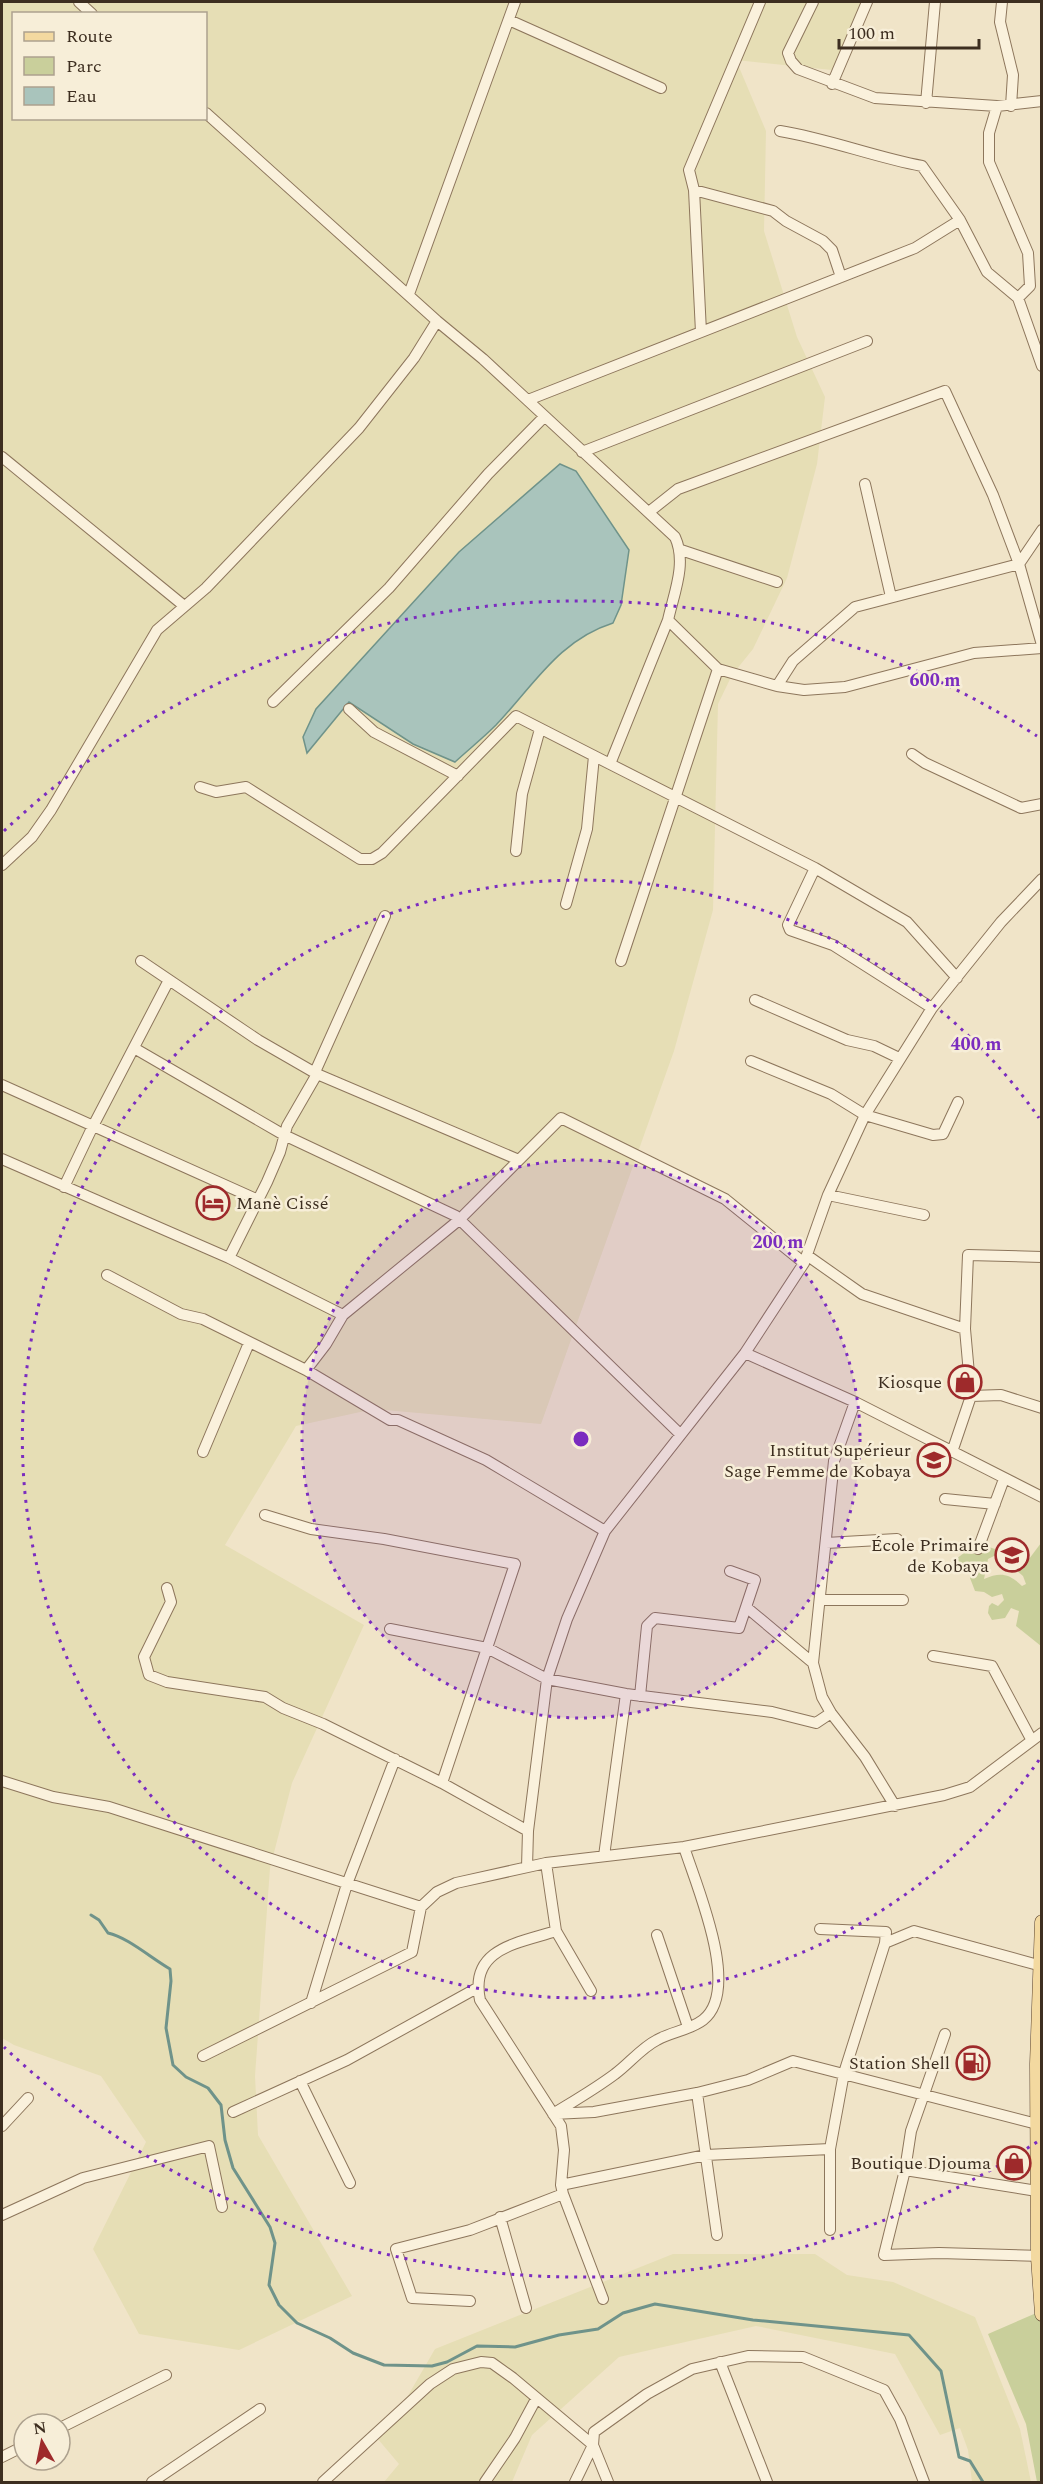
<svg xmlns="http://www.w3.org/2000/svg" width="1043" height="2484" font-family="Spectral,serif">
<style>
.farmland{fill:#e6deb5;fill-rule:evenodd}
.green{fill:#c9cf9b}
.water{fill:#a9c4bc;stroke:#6f938a;stroke-width:1.5}
.lines{fill:none;stroke-linecap:round;stroke-linejoin:round}
.stream{stroke:#6f938a;stroke-width:3}
.minor-casing{stroke:#8d765c;stroke-width:12}
.major-casing{stroke:#5b4430;stroke-width:15}
.minor{stroke:#faf1dc;stroke-width:10}
.major{stroke:#f3d9a0;stroke-width:14}
.ring{fill:none;stroke:#7b2cbf;stroke-width:3;stroke-dasharray:3 6}
.labels{text-anchor:middle;stroke-width:5;stroke-linejoin:round;paint-order:stroke}
.poi-label{font-size:18px;fill:#3d2e20;stroke:#f7eed8;text-anchor:end}
.centre{fill:#7b2cbf;stroke:#f7eed8;stroke-width:3}
.ring-label{font-size:18px;text-anchor:middle;font-weight:bold;fill:#7b2cbf;stroke:#f7eed8;stroke-width:5;stroke-linejoin:round;paint-order:stroke}
</style>
<rect width="100%" height="100%" fill="#f0e4c8"/>
<path class="farmland" d="M2,2H865L832,70L736,60L766,131L764,231L797,337L825,397L817,464L787,578L753,649L732,675L718,704L713,910L674,1051L541,1424L374,1409L296,1426L225,1545L364,1625L292,1783L270,1868L255,2076L258,2135L352,2296L239,2350L139,2334L93,2249L146,2142L101,2076L14,2045L2,2038ZM14,14H206V118H14Z
M673,2254H815L847,2275L893,2282L975,2317L1020,2429L1031,2482H972L968,2450L960,2428L940,2435L895,2354L756,2326L619,2357L532,2435L512,2482H384L399,2464L377,2438L402,2406L435,2349Z"/>
<path class="green" d="M1041,1543V1646L1016,1626L1019,1611L1011,1608L1005,1618L992,1620L988,1613L989,1606L992,1603L998,1606L1004,1600L1002,1594L992,1597L984,1592L975,1591L970,1578L974,1568L968,1569L958,1565L956,1559L964,1553L972,1554L983,1545L995,1549L996,1555L988,1559L984,1579C1000,1572 1009,1573 1022,1586L1026,1584L1023,1576L1015,1569L1016,1560L1029,1559Z
M1041,2311V2482H1037L1026,2424L988,2334Z"/>
<path class="water" d="M560,464L576,471L629,550L621,605L613,623C559,640 534,685 496,725C483,738 468,750 455,762L413,744L349,702L307,753L303,737L316,709L459,552Z"/>
<g class="lines">
<path class="stream" d="M91,1915L99,1920L108,1933C127,1937 151,1958 170,1969L171,1981L166,2028L173,2065L186,2077L208,2088L221,2105L225,2140L233,2168L270,2227L275,2243L269,2285L279,2305L297,2323L330,2338L353,2353L384,2365L432,2366L447,2362L477,2346L515,2347L559,2335L598,2329L623,2313L655,2304L753,2320L909,2335L941,2371L959,2457L970,2461L983,2482"/>
<g class="minor-casing">
<path id="minor" d="M79,2L92,14
M813,2L788,53L791,61L798,69L875,98L997,106L1042,101
M1002,2L1000,22L1013,75L1011,106
M509,20L661,88
M832,84L867,2
M926,103L935,2
M997,106L989,133V162L1028,253L1030,286L1018,298
M206,113L437,321L483,359L675,537C687,563 674,593 668,620
M780,131C829,139 874,157 922,166L960,220L987,272L1018,298L1042,366
M694,190L773,211L786,221L823,241L832,250L841,277
M409,294L515,2
M701,332L694,190L689,170L760,2
M528,400L915,248L960,220
M582,452L867,341
M2,457L183,605
M865,484L891,597
M649,512L678,489L945,391L993,495L1019,564L1042,645
M681,550L777,582
M777,686L793,661L855,607L1019,564L1042,530
M273,702L389,588L488,474L544,417
M349,709L374,732L458,776
M912,754L925,763L1021,808L1042,804
M610,764L815,868L907,922L957,978
M200,787L216,792L246,787L360,859H372L382,853L516,716L610,764L668,620L718,669L777,686L804,690L845,687L974,653L1042,648
M516,851L522,794L540,729
M2,865L32,837L51,810L157,630L206,588L359,428L414,358L437,321
M815,868L788,925L790,930L833,945L932,1008
M566,904L587,829L594,756
M141,961L258,1040L317,1074L287,1126L280,1152L267,1182L229,1258L343,1315L326,1344L306,1370
M621,961L718,669
M755,1000L847,1040L874,1046L899,1058
M134,1048L284,1135L456,1216L680,1434
M751,1061L831,1094L865,1115L933,1135L943,1134L958,1102
M315,1072L385,916
M317,1074L519,1160
M2,1085L258,1200
M2,1159L229,1258
M64,1187L92,1128L169,980
M828,1195L924,1215
M808,1256L862,1294L965,1329
M107,1275L181,1314L203,1319L306,1370L390,1420H398L486,1460L605,1531
M343,1315L459,1220L561,1118L725,1199L804,1263
M745,1353L855,1402L1042,1497
M971,1396L1001,1395L1042,1408
M855,1402L834,1461L813,1663L822,1697L831,1713L865,1757L895,1806
M203,1452L249,1343
M952,1452L971,1396L965,1329L968,1255L1042,1257
M945,1499L995,1504
M265,1515L311,1529L384,1539L515,1564L442,1783
M826,1543L897,1539
M978,1549L1004,1479
M167,1588L171,1602L144,1657L149,1675L167,1682L265,1697L283,1708L323,1724L442,1783L528,1831
M820,1600H903
M746,1607L813,1663
M390,1629L487,1648L547,1679L626,1694L772,1712L816,1723L831,1713
M933,1656L992,1666L1031,1739
M640,1696L647,1626L655,1618L739,1628L755,1580L730,1571
M2,1781L53,1797L109,1807L421,1907
M604,1856L626,1694
M546,1863L556,1931L591,1991
M527,1867L528,1831L547,1679L567,1619L605,1531L745,1353L804,1263L828,1195L865,1115L932,1008L1001,922L1042,879
M820,1929L886,1932L885,1943
M556,1931C519,1943 469,1948 480,2000L561,2126L564,2150L561,2185L563,2194L603,2299
M657,1935L688,2027
M311,2003L347,1884L395,1759
M945,2034L911,2131L905,2170L884,2255L939,2253L1042,2256
M203,2056L412,1952L421,1907L437,1892L456,1883L546,1863L684,1847L944,1795L970,1787L1042,1733
M300,2081L350,2183
M697,2093L717,2235
M233,2112L347,2060L477,1988
M553,2114L594,2112L697,2093L748,2080L793,2061L1037,2124
M553,2114C574,2101 595,2089 615,2074C629,2064 641,2048 657,2040C671,2032 690,2030 703,2020C742,1990 696,1885 684,1847
M2,2126L28,2098
M830,2149L844,2073L885,1943L914,1931L1038,1965
M905,2170L1037,2191
M561,2185L706,2155L830,2149V2230
M2,2215L83,2178L209,2146L222,2207
M500,2217L526,2308
M470,2301L412,2298L396,2249L470,2230L563,2194
M720,2362L767,2482
M60,2428L166,2375
M2,2457L24,2446
M152,2482L260,2409
M323,2482L430,2384L453,2369L481,2362L492,2363L513,2378L593,2445L608,2482
M485,2482L515,2438L536,2399
M575,2482L593,2445L594,2432L647,2394L692,2369L748,2356L803,2357L884,2390L900,2419L924,2482"/>
</g>
<g class="major-casing">
<path id="major" d="M1042,1922L1037,2064L1038,2257L1042,2314"/>
</g>
<use href="#minor" class="minor"/>
<use href="#major" class="major"/>
</g>
<circle cx="581" cy="1439" r="279" fill="#7b2cbf" fill-opacity=".12"/>
<g class="ring">
<circle cx="581" cy="1439" r="279"/>
<path d="M1039 1760A559 559 0 1 1 1039 1118"/>
<path d="M1037 2142A838 838 0 0 1 4 2047M4 831A838 838 0 0 1 1037 736"/>
</g>
<defs>
<g id="hotel-ring" transform="scale(1.725)"><circle r="9.5" fill="#f7eed8" stroke="#9e2a2b" stroke-width="1.5"/><path d="M-6-4.5h1.5V1H6V5H4.5V3h-9V5H-6ZM-4 0a1.8 1.8 0 1 1 3.6 0ZM.5 0V-2.5h3Q6-2.5 6 0Z" fill="#9e2a2b"/></g>
<g id="shop-ring" transform="scale(1.725)"><circle r="9.5" fill="#f7eed8" stroke="#9e2a2b" stroke-width="1.5"/><path d="M-5-2.5h2.3a2.7 3.5 0 0 1 5.4 0H5L5.5 6h-11ZM-1.5-2.5h3a1.5 2.3 0 0 0-3 0Z" fill="#9e2a2b"/></g>
<g id="university-ring" transform="scale(1.725)"><circle r="9.5" fill="#f7eed8" stroke="#9e2a2b" stroke-width="1.5"/><path d="M0-5L7-2L0 1L-7-2ZM-4 1L0 2.5L4 1V4Q0 6-4 4Z" fill="#9e2a2b"/></g>
<g id="school-ring" transform="scale(1.725)"><circle r="9.5" fill="#f7eed8" stroke="#9e2a2b" stroke-width="1.5"/><path d="M0-5L7-2L0 1L-7-2ZM-4 1L0 2.5L4 1V4Q0 6-4 4Z" fill="#9e2a2b"/></g>
<g id="fuel-ring" transform="scale(1.725)"><circle r="9.5" fill="#f7eed8" stroke="#9e2a2b" stroke-width="1.5"/><path d="M-5.5-6h7V0h2V4h1.3V-2.5L3-4.5l.8-.8L6-3V5H2.5V1h-1V6h-7ZM-4.2-4.7v3.2H.2V-4.7Z" fill="#9e2a2b"/></g>
</defs>
<g fill-rule="evenodd">
<use href="#hotel-ring" x="213" y="1203"/>
<use href="#shop-ring" x="965" y="1382"/>
<use href="#university-ring" x="934" y="1460"/>
<use href="#school-ring" x="1012" y="1555"/>
<use href="#fuel-ring" x="973" y="2063"/>
<use href="#shop-ring" x="1014" y="2163"/>
</g>
<g class="labels">
<g class="poi-label">
<text x="236" y="1209" text-anchor="start">Manè Cissé</text>
<text x="942" y="1388">Kiosque</text>
<text x="911" y="1456">Institut Supérieur<tspan x="911" dy="21">Sage Femme de Kobaya</tspan></text>
<text x="989" y="1551">École Primaire<tspan x="989" dy="21">de Kobaya</tspan></text>
<text x="950" y="2069">Station Shell</text>
<text x="991" y="2169">Boutique Djouma</text>
</g>
</g>
<circle cx="581" cy="1439" r="9" class="centre"/>
<g class="ring-label">
<text x="935" y="686">600 m</text>
<text x="976" y="1050">400 m</text>
<text x="778" y="1248">200 m</text>
</g>
<rect width="1043" height="2484" fill="none" stroke="#3d2e20" stroke-width="6"/>
<rect x="12" y="12" width="195" height="108" fill="#f7eed8" stroke="#ada18e" stroke-width="1.5"/>
<rect x="24" y="32" width="30" height="9" fill="#f3d9a0" stroke="#ada18e" stroke-width="1.5"/>
<text x="66" y="42" font-size="18" fill="#3d2e20">Route</text>
<rect x="24" y="57" width="30" height="18" fill="#c9cf9b" stroke="#ada18e" stroke-width="1.5"/>
<text x="66" y="72" font-size="18" fill="#3d2e20">Parc</text>
<rect x="24" y="87" width="30" height="18" fill="#a9c4bc" stroke="#ada18e" stroke-width="1.5"/>
<text x="66" y="102" font-size="18" fill="#3d2e20">Eau</text>
<g transform="translate(42 2442) rotate(351)"><circle r="28" fill="#f7eed8" stroke="#ada18e" stroke-width="1.5"/>
<path d="M0-4.5L10 22L0 15L-10 22Z" fill="#9e2a2b"/>
<text y="-9" font-size="16" font-weight="bold" text-anchor="middle" fill="#3d2e20">N</text>
</g>
<path d="M839 39v9h140v-9" fill="none" stroke="#3d2e20" stroke-width="3"/>
<text x="848" y="39" font-size="18" fill="#3d2e20" stroke="#f7eed8" stroke-width="4.5" paint-order="stroke">100 m</text>
</svg>
